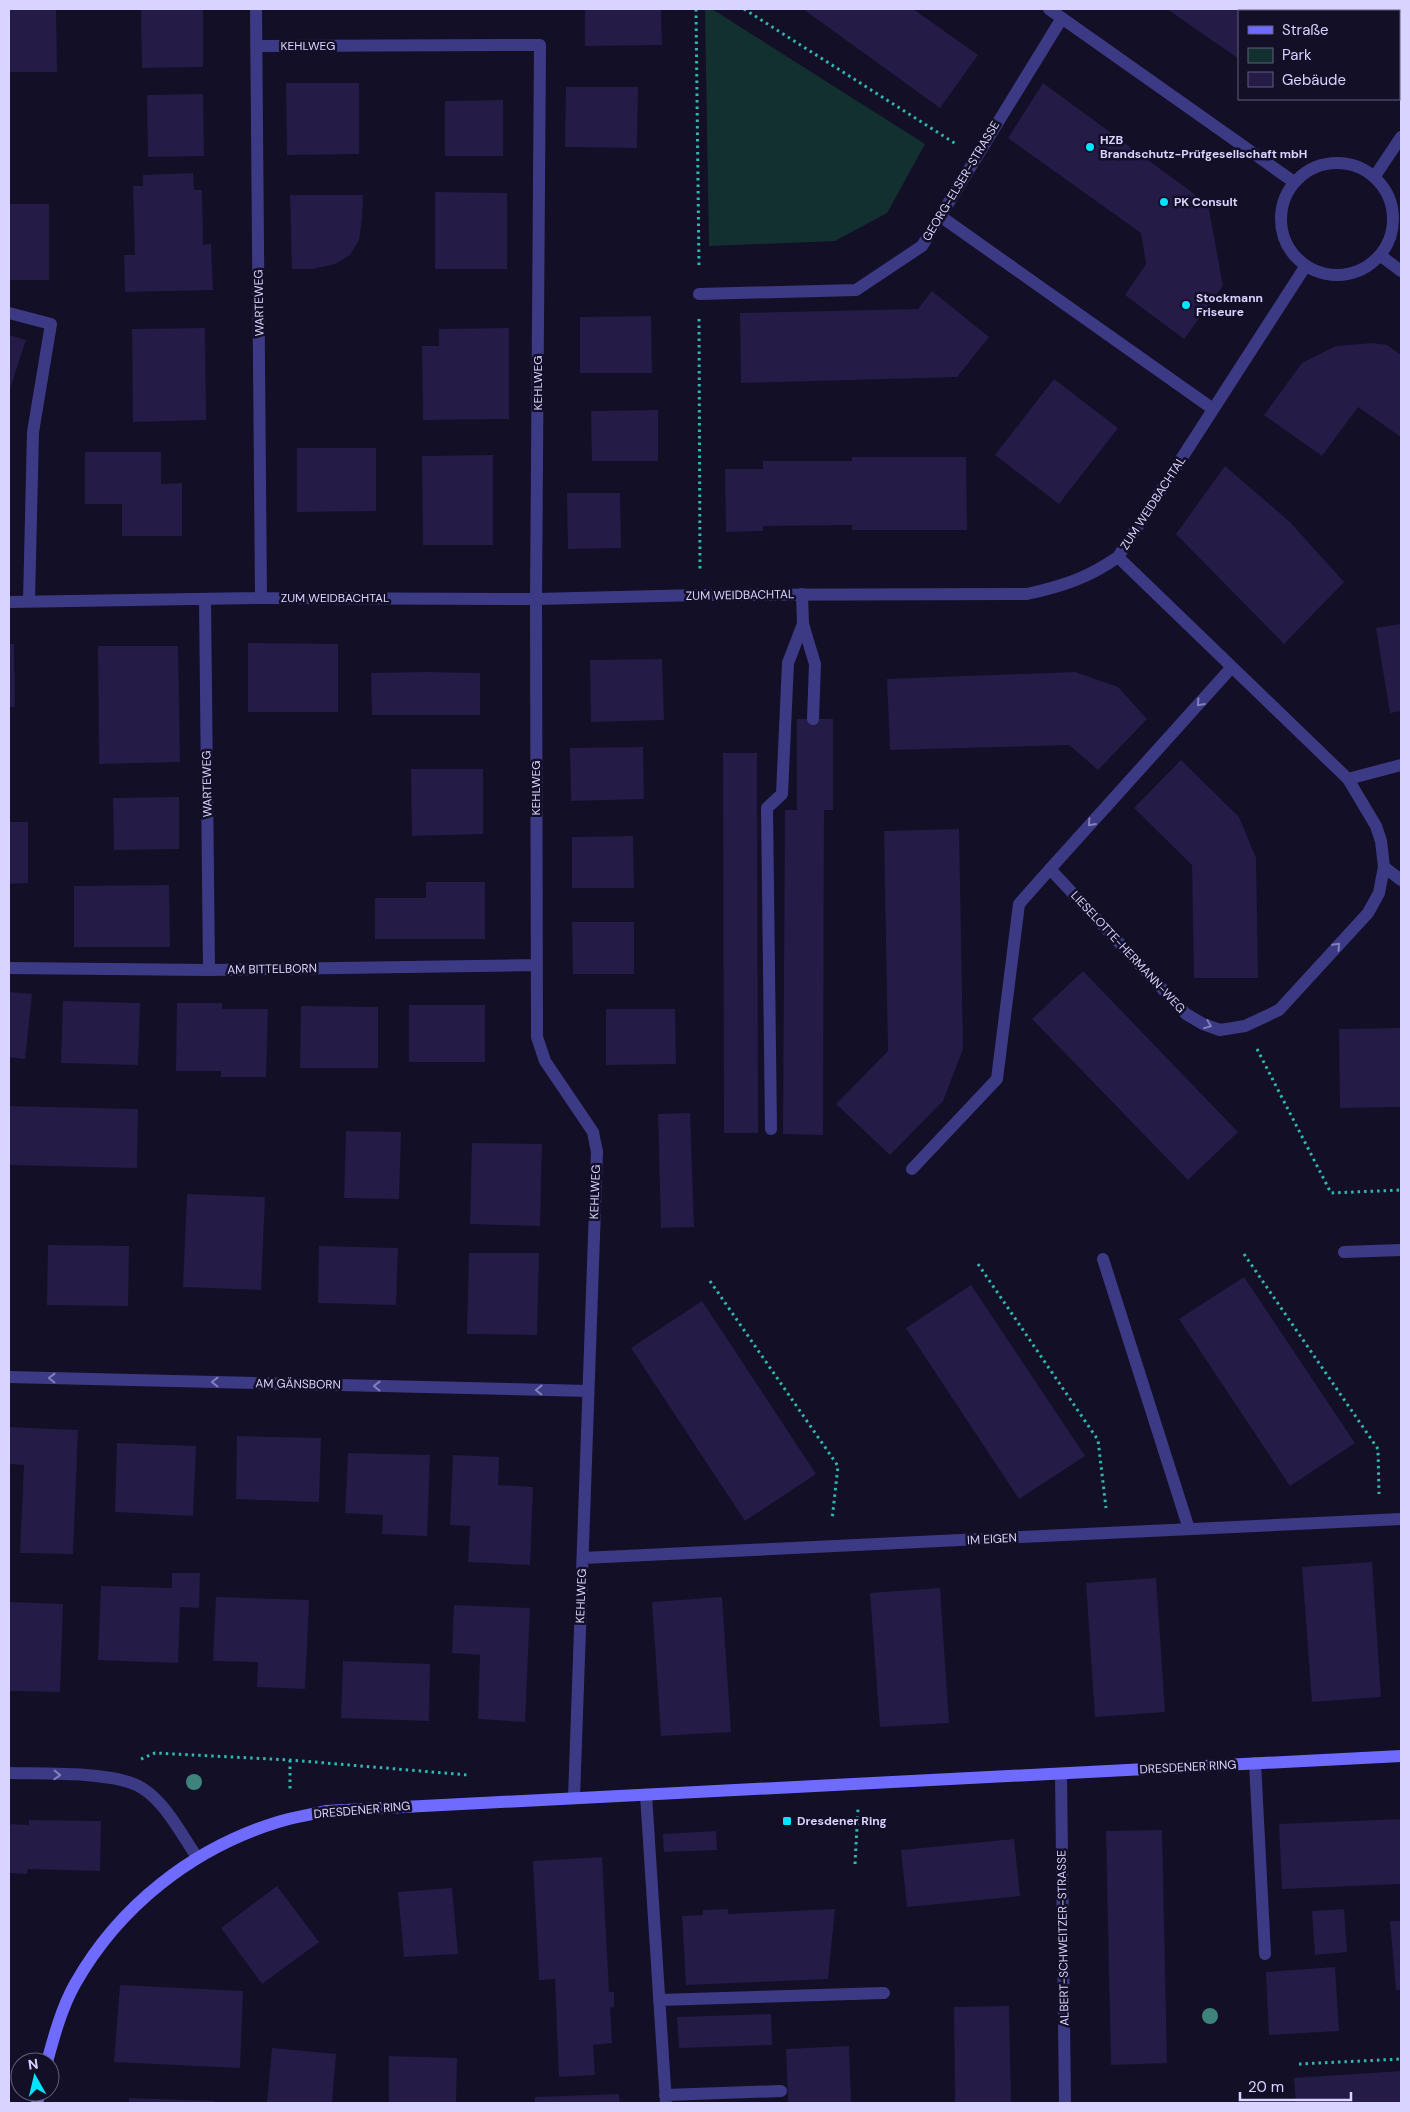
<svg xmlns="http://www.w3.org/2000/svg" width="1410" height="2112" font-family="'DM Sans',sans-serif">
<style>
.green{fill:#12302f}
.building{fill:#241b47}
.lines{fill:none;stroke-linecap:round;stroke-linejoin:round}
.path{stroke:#2fb8b0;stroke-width:3;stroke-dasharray:2.5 4;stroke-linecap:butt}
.lane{stroke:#3d3a85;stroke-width:12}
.street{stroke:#3d3a85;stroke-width:12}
.secondary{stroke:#6f6bff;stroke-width:12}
.tree{fill:#3d827b}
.oneway{stroke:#837fbc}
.poi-dot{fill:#00e5ff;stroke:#130f26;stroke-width:2}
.labels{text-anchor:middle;stroke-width:5;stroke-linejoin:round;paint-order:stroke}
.street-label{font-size:12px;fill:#d9d4ff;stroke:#130f26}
.poi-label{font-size:12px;font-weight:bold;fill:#d9d4ff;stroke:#130f26;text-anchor:start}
</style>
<rect width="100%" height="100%" fill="#130f26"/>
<path class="green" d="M705,9H712L925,144L887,213L835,241L709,246Z"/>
<path class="building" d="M9,9H56L57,72H9Z
M141,9H203V67L142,68Z
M585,9H661L662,45L585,46Z
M803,9H913L978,55L940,108Z
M1167,9H1280L1284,11H1239V59Z
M1307,9H1400L1398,11H1305Z
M286,83H359V154L287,155Z
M1043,83L1208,204L1223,286L1184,339L1125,295L1146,264L1141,233L1008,138Z
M566,87H638L637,148L565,147Z
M203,94L204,156L148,157L147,95Z
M503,100V156H445V101Z
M193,173L194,190H202L203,245L211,244L213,290L125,292L124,255H135L133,186H143V175Z
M435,192L507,193V269H435Z
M290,195H363L362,219L359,240L350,255L335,264L313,269H292Z
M9,204H49V280H9Z
M932,291L989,337L957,377L741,383L740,313L918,309Z
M651,316L652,373H580V317Z
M205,328L206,420L133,422L132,329Z
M509,328V419L423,420L422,346H439V329Z
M9,335L26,340L9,392Z
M1372,343L1387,345L1401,355V437L1358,407L1322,456L1264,415L1302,363L1336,346Z
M1054,379L1118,428L1059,504L995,455Z
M658,410V461H592L591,411Z
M297,448H376V511L297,512Z
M85,452H161V484L182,483V536H122V504H85Z
M493,455V545H423L422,456Z
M852,457H966L967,530H852V525L763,526V531L726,532L725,469H763V461H852Z
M1225,466L1290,522L1344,582L1284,644L1176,534Z
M567,493H620L621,548L568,549Z
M1401,624V711L1390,713L1376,628Z
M248,643L338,644V712H248Z
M9,644H14L15,707H9Z
M98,646H178L180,762L99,764Z
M662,659L664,720L591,722L590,660Z
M426,672L480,673V715H372L371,673Z
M1075,672L1118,687L1147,719L1098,770L1069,745L890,750L887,679Z
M797,719H833V810H824L823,1135L783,1134L785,810H797Z
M643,747L644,799L571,801L570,748Z
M723,753H757L758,1133H724Z
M1181,760L1239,817L1256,858L1258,978H1194L1192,865L1134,808Z
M411,769H483V834L412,836Z
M179,797V849L114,850L113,798Z
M9,822H28V883L9,884Z
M959,829L963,1049L943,1101L890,1155L836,1104L888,1051L884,831Z
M633,836L634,888H572V837Z
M426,882H485V939H375V898H426Z
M169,885L170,947H74V886Z
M572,922H634V974H573Z
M1083,971L1238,1132L1188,1180L1032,1019Z
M9,992L32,994L25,1059L9,1057Z
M63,1001L140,1003L138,1065L61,1063Z
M177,1003H222V1009H268L266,1077H221V1071H176Z
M409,1005H485V1062H409Z
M301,1006L378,1007V1068H300Z
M606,1009H675L676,1064L606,1065Z
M1401,1028V1107L1340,1108L1339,1029Z
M9,1106L138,1109L137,1168L9,1165Z
M690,1113L694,1227L661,1228L658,1114Z
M346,1131L401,1132L399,1199L344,1198Z
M472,1143L542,1144L540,1226L470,1224Z
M187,1194L265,1197L261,1290L183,1287Z
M48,1245L129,1246L128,1306L47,1305Z
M319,1246L398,1248L396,1305L318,1303Z
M469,1253H539L537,1335L467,1334Z
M1244,1277L1355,1443L1290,1486L1179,1319Z
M971,1285L1085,1456L1019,1499L906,1328Z
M702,1301L816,1474L745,1521L631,1348Z
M9,1427L78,1430L73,1554L20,1553L24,1465L9,1464Z
M237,1436L321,1438L319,1502L236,1499Z
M117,1443L196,1446L193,1516L115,1512Z
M348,1453L430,1455L427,1536L382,1534L383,1515L345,1513Z
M453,1455L499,1457L498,1485L533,1487L530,1565L468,1562L470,1526L450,1525Z
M1372,1562L1381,1697L1312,1702L1302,1567Z
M172,1573H200L199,1608L180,1607L178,1663L98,1660L101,1586L172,1588Z
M1156,1578L1165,1712L1095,1717L1086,1583Z
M940,1588L949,1723L880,1727L870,1593Z
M216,1597L309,1600L305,1689L257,1687L258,1662L213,1661Z
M722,1597L731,1732L661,1736L652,1602Z
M9,1602L63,1604L60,1692L9,1691Z
M454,1605L530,1608L525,1722L478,1719L480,1655L452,1653Z
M343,1661L430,1664L429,1721L341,1718Z
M1401,1819V1884L1282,1889L1279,1824Z
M29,1820L101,1821L100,1871L28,1869L27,1874L9,1873V1824L29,1825Z
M1162,1830L1167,2063L1111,2065L1106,1831Z
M716,1831L717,1850L664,1852L663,1834Z
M1014,1839L1020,1896L907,1907L901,1850Z
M602,1857L609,1992H614V2007L610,2008L612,2043L593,2045L595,2075L559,2077L555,1979L539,1980L533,1861Z
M277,1886L319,1942L262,1984L221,1928Z
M452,1888L458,1954L404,1957L398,1892Z
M728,1909V1914L835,1909L828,1979L686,1985L682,1916L703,1915V1910Z
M1344,1909L1347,1952L1315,1955L1312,1911Z
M1390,1921H1401V1990H1396Z
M1335,1967L1339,2031L1269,2035L1266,1972Z
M120,1985L243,1991L240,2068L114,2062Z
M1009,2006L1011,2103H955L954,2007Z
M771,2014L772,2045L679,2048L677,2017Z
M849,2046L851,2103H788L786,2049Z
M272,2048L336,2054L332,2103H267Z
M389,2056L457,2058L456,2103H389Z
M1401,2071V2103H1296L1294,2078Z
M619,2094L620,2103H535V2097Z
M129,2098L214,2101V2103H129Z"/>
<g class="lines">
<path class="path" d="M696,9L699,268
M744,9L956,144
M699,319L700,571
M1257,1049L1331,1193L1401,1190
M1244,1254L1378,1449L1379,1494
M978,1264L1098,1440L1106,1508
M710,1281L838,1466L832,1520
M141,1759L155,1753L290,1760L468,1775
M290,1760V1790
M855,1864L858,1809
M1299,2064L1401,2059"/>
<path class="lane" d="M940,216L1213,409
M9,313L51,324L33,432L29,601
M803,624L815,664L813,719
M1348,779L1401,765
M1384,867L1401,880
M771,1129L767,808L782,794L788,663L803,624L802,594
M912,1169L997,1079L1019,904L1050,869
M1344,1252L1401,1250
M1103,1259L1189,1529
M1255,1763L1265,1954
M646,1795L666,2103
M659,2000L884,1993
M665,2095L781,2091"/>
<path class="street" d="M256,9L261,598
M1049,9L1294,182
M256,46L540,45L536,599L537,1037L545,1061L593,1132L597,1152L574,1798
M1281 219a56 56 0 1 1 112 0a56 56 0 1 1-112 0Z
M1375,176L1401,137
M1381,256L1401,271
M699,294L856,290L922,246L1062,18
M1118,557L1348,779L1376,826L1381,841L1384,867L1379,893L1368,913L1279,1010L1245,1026L1220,1030L1203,1024L1186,1014L1050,869L1232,667
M205,599L209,970
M9,602L261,598L536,599L700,595L1027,594C1063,586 1088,578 1118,557L1305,267
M9,968L209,970L536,965
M9,1377L588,1391
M583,1558L1401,1519
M9,1773C41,1774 116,1771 142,1788C166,1803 181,1834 197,1857
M1061,1774L1065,2103"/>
<path class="secondary" d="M47,2062C54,2036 62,2007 75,1984C119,1906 193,1848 278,1822C293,1817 310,1815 326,1811L1401,1756
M37,2103L40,2092"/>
</g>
<g class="tree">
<circle cx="194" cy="1782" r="8"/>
<circle cx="1210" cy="2016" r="8"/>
</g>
<defs><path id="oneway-chevron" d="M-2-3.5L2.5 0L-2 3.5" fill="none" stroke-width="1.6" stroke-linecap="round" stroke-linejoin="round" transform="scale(1.25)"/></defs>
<g class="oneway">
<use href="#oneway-chevron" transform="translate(1200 703) rotate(132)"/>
<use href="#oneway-chevron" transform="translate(1091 823) rotate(132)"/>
<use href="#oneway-chevron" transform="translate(1337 946) rotate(-47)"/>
<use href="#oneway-chevron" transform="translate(1208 1025) rotate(22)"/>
<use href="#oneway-chevron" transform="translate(52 1378) rotate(-179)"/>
<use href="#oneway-chevron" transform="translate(215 1382) rotate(-179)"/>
<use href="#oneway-chevron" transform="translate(377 1386) rotate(-179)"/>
<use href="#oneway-chevron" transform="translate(539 1390) rotate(-179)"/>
<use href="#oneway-chevron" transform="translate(57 1775) rotate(2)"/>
</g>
<g class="poi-dot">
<circle cx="1090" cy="147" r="5"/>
<circle cx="1164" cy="202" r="5"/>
<circle cx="1186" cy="305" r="5"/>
<rect x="782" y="1816" width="10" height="10" rx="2.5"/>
</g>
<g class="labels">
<g class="street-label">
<text x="308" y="50">KEHLWEG</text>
<text transform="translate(961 181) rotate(-59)" y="4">GEORG-ELSER-STRASSE</text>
<text transform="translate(259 303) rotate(-91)" y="4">WARTEWEG</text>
<text transform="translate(538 383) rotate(-90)" y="4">KEHLWEG</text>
<text transform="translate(1153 503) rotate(-57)" y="4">ZUM WEIDBACHTAL</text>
<text transform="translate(740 595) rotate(-1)" y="4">ZUM WEIDBACHTAL</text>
<text x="335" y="602">ZUM WEIDBACHTAL</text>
<text transform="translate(207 784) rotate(-91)" y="4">WARTEWEG</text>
<text transform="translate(536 788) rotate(-90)" y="4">KEHLWEG</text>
<text transform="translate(1128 952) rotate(47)" y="4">LIESELOTTE-HERMANN-WEG</text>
<text transform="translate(272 969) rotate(-1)" y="4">AM BITTELBORN</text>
<text transform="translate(595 1192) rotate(-88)" y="4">KEHLWEG</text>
<text transform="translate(298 1384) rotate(1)" y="4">AM GÄNSBORN</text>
<text transform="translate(992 1539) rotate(-3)" y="4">IM EIGEN</text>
<text transform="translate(581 1596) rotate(-88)" y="4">KEHLWEG</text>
<text transform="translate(1188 1767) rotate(-3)" y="4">DRESDENER RING</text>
<text transform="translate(362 1810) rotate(-5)" y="4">DRESDENER RING</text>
<text transform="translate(1063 1938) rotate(-91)" y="4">ALBERT-SCHWEITZER-STRASSE</text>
</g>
<g class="poi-label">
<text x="1100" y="144">HZB<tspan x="1100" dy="14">Brandschutz-Prüfgesellschaft mbH</tspan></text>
<text x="1174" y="206">PK Consult</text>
<text x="1196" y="302">Stockmann<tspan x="1196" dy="14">Friseure</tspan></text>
<text x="797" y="1825">Dresdener Ring</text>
</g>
</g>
<rect width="1410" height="2112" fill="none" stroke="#d9d4ff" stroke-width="20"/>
<rect x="1238" y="10" width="162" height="90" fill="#130f26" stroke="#625e7d"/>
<rect x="1248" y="26" width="25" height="8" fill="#6f6bff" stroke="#625e7d"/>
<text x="1282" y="35" font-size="15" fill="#d9d4ff">Straße</text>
<rect x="1248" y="48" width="25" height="15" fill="#12302f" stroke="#625e7d"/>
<text x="1282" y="60" font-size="15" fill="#d9d4ff">Park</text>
<rect x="1248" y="72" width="25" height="15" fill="#241b47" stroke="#625e7d"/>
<text x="1282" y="85" font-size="15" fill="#d9d4ff">Gebäude</text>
<g transform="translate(35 2077) rotate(352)"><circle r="24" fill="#130f26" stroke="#625e7d"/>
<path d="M0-4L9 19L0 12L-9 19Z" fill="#00e5ff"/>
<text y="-8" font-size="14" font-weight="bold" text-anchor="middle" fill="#d9d4ff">N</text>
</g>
<path d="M1240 2092v8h111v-8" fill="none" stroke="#d9d4ff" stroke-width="2.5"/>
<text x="1248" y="2092" font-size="15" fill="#d9d4ff" stroke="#130f26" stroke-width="4" paint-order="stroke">20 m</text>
</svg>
